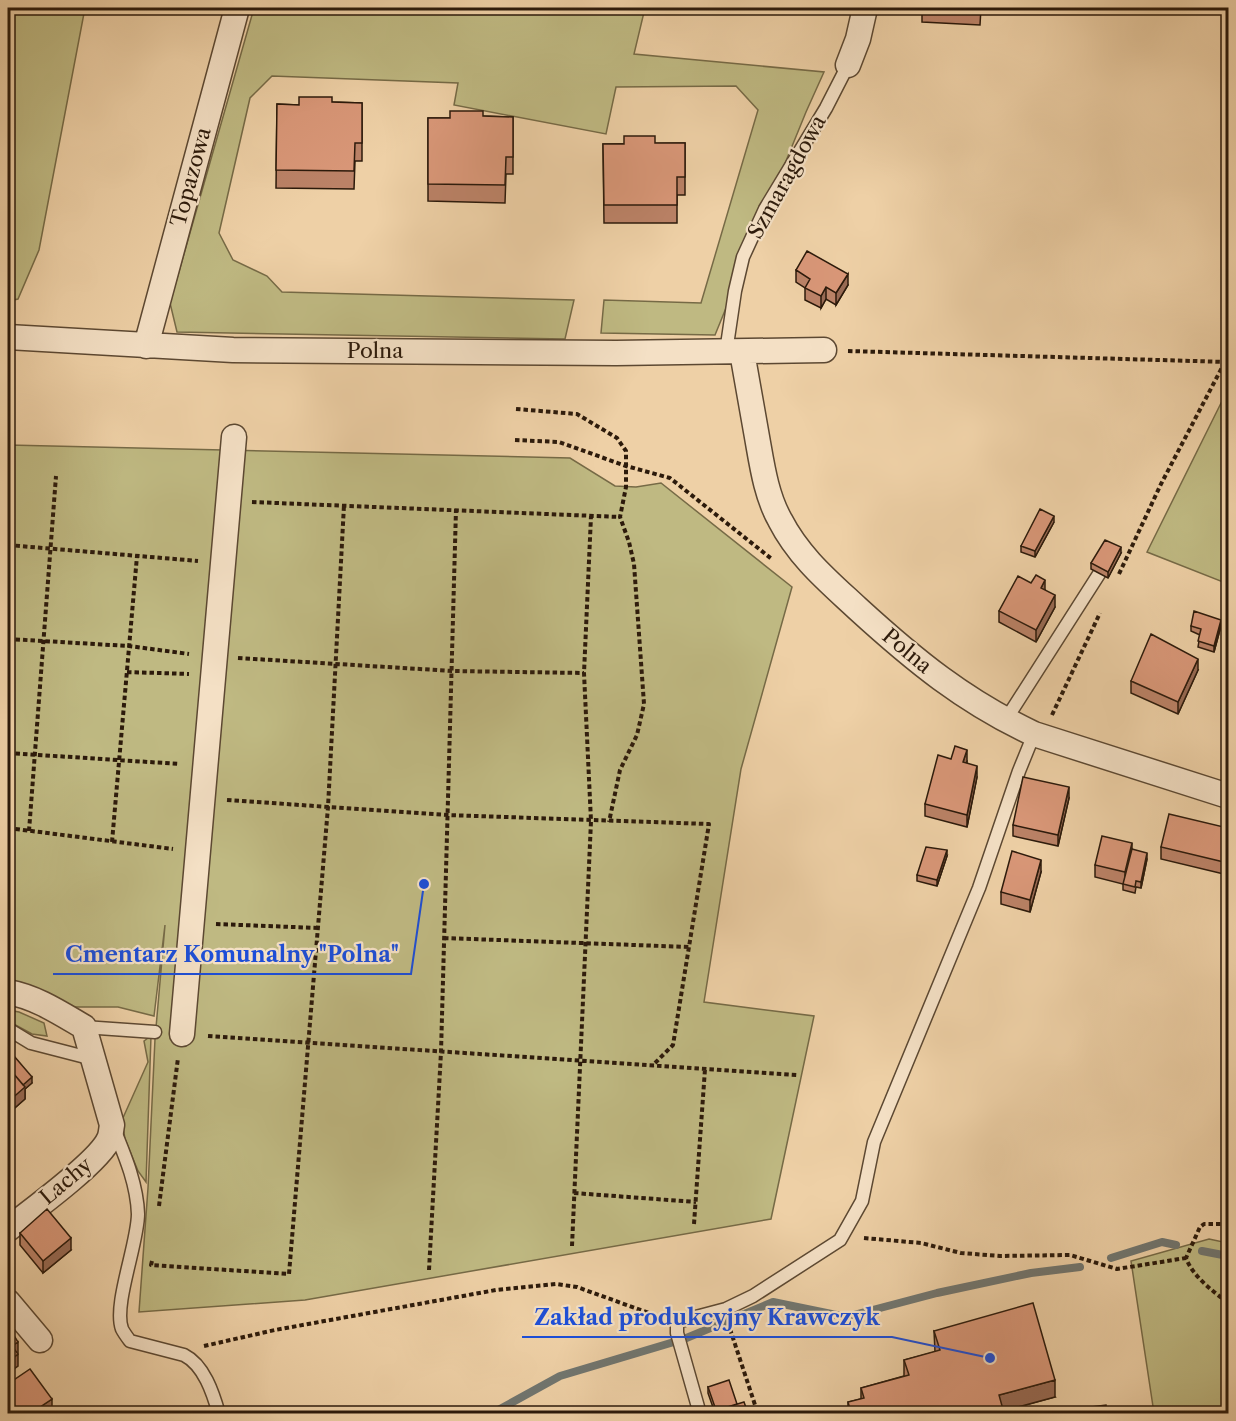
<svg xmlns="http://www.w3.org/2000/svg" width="1236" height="1421" font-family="'Libre Caslon Text',serif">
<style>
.green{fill:#bfb982;stroke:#766a46;stroke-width:1.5}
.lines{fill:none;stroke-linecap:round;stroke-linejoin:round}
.stream{stroke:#717670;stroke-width:8}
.lane-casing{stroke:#5c4832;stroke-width:15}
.street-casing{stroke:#5c4832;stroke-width:27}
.path{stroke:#2c1a0b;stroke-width:4;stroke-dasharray:4.5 3;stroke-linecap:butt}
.lane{stroke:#f4e0c5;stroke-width:12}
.street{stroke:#f4e0c5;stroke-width:24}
.wall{fill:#bb8267;stroke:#2c1a0b;stroke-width:1.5}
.shaded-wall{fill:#986a54;stroke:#2c1a0b;stroke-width:1.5}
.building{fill:#d99778;stroke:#2c1a0b;stroke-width:1.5}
.labels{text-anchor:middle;stroke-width:4.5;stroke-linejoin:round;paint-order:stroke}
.street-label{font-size:21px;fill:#2c1a0b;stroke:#f4e0c5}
.leader{fill:none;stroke:#1d4ed8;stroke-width:2}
.callout-dot{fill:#1d4ed8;stroke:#f4e0c5;stroke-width:2}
.callout-label{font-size:22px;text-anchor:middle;font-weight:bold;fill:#1d4ed8;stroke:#f4e0c5;stroke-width:4.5;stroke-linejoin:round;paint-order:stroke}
</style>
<rect width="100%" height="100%" fill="#eed0a6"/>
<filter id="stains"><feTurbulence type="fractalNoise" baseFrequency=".00333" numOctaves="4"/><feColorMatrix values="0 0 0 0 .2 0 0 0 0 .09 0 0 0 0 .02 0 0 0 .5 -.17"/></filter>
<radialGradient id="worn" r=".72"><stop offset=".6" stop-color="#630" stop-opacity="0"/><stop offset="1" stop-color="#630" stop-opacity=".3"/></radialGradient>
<path class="green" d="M8,8H85L39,250L18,299L8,301Z
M254,8H645L634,54L824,72L806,112L715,335L601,333L604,300L701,303L758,110L736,86L616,87L606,134L454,105L458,83L272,76L250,98L219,233L233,260L267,276L282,292L574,300L565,339L177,332L170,303Z
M1228,389V584L1147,552Z
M8,445L570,458L615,486L636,487L661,483L792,587L741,769L704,1002L814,1016L771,1219L305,1300L139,1312L148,1188L155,1039L165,925L154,1016L118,1007H59L8,988Z
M8,1010L19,1012L44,1023L47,1036L32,1034L8,1021Z
M151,1036L146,1182L138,1171L125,1139L122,1120L148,1062L144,1041Z
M1209,1239L1228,1243V1413H1154L1131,1261Z"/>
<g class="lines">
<path class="stream" d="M1202,1251L1228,1256
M1111,1258L1162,1242L1176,1245
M491,1414L560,1376L684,1339L773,1302L846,1317L937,1293L1031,1273L1080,1267"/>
<g class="lane-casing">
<path id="lane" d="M726,352L735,291L743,257L765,209L826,108L848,65
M1005,721L1099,574
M84,1027L155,1032
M8,1029L31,1043L93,1059
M114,1129C125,1156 137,1184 138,1214C138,1243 113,1305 122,1329C124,1333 127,1337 130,1341L184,1355C204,1365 213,1393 219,1414
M700,1414L677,1333V1322L726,1309L753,1296L840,1240L862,1201L874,1142L979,888L1019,771L1034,734"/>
</g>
<g class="street-casing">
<path id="street" d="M848,65L858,39L865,8
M8,337L233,350L616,353L824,350
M146,346L237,8
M742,352C747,380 752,409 757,437C762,465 766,495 780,520C799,557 828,581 857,608C915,661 964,701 1034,734L1228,796
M8,992C36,997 60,1013 84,1027L112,1125C111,1130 111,1135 109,1139C99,1162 30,1212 8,1229
M182,1034L234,437
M8,1302L40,1340"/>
</g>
<path class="path" d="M848,351L1228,362
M516,409L577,414L617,438L626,451V487L620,517L629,542L634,564L644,704L637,735L620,770L609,822
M515,440L559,442L626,466L670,478L773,560
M252,502L620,517
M8,545L198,561
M1119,574L1161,484L1228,356
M8,639L129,646L189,654
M238,658L453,671L584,673
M127,672L189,674
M1052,715L1100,613
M8,753L180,764
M227,800L447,815L709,824L673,1045L652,1066
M8,828L173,849
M29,831L56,476
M112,842L137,556
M216,924L318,928
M444,938L689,947
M208,1036L797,1075
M574,1193L696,1202
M159,1206L178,1058
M694,1224L705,1069
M1228,1224H1204L1200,1227L1186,1258C1193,1277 1213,1291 1228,1303
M864,1238L921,1243L961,1253L1000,1256L1070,1255L1117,1269L1186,1258
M572,1246L591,821L584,673L591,516
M152,1261L151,1265L289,1274L328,807L344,505
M429,1270L441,1052L456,509
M730,1329L758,1414
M204,1346L275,1330L496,1290L556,1284L577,1287L660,1317"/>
<use href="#lane" class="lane"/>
<use href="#street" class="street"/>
</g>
<path class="wall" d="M732,8H746V10Z
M922,8H981L980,25L922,22Z
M332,102L362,103V161H355L354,189L276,188L277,104L299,105Z
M483,116L513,117V174H506L505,203L428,201V118H450Z
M685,143V195H677V223H604L603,144Z
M796,270L848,285L836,305L826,299L821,308L805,300V288L796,282Z
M1054,522L1035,557L1021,552V546Z
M1121,553L1108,578L1091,569V563Z
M1045,590L1055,607L1036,642L999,622V611Z
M1191,626H1221L1214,652L1198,647L1200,635L1191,631Z
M1198,670L1178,714L1131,693V681Z
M951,759L967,761V763L977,777L967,827L925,816V804Z
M1069,798L1058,846L1013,836V825Z
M1228,828V875L1161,859V847Z
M1132,849L1147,859L1141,888L1136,887L1135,893L1123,890V884L1095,877V865Z
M947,856L937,886L917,881V875Z
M1041,872L1030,912L1001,904V892Z
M8,1050L32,1083L25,1089V1099L9,1113L8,1110Z
M20,1233L71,1250L43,1273L20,1245Z
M934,1331L1055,1397L1004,1411V1413H848V1402L861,1399V1388L904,1376V1360L935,1352Z
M8,1384L52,1411L48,1413H11L8,1408Z
M708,1387L737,1404L748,1413H715L708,1393Z"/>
<path class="shaded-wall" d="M848,274V285L836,305V293Z
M826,287V299L821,308V296Z
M1054,516V522L1035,557V551Z
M1121,547V553L1108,578V572Z
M1045,580V592L1041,588Z
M1055,595V607L1036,642V630Z
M1221,620V626L1214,652V646Z
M1198,659V670L1178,714V702Z
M967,750V761L963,774V762Z
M977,766V777L967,827V815Z
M1069,787V798L1058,846V835Z
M1132,843V855L1125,884V872Z
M947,850V856L937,886V880Z
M1147,853V859L1141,888V882Z
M1041,860V872L1030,912V900Z
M32,1077V1083L25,1089V1099L9,1113V1101L20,1087Z
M71,1238V1250L43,1273V1261Z
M18,1342V1353L12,1358V1346Z
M18,1354V1366L8,1373V1362Z
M1055,1380V1397L999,1412V1395Z
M52,1399V1411L48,1413H31Z"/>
<path class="building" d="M922,8H981L980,13L922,10Z
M299,97H332V102L362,103V143H355L354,171L276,170L277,104L299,105Z
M450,111H483V116L513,117V157H506L505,185L428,184V118H450Z
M624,136H655V143H685V177H677V205H604L603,144H624Z
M807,251L848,274L836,293L826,287L821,296L805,288L810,279L796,270Z
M1040,509L1054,516L1035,551L1021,546Z
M1105,540L1121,547L1108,572L1091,563Z
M1036,575L1045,580L1041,588L1055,595L1036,630L999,611L1018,576L1031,583Z
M1194,611L1221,620L1214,646L1198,641L1201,629L1191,626Z
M1151,634L1198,659L1178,702L1131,681Z
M955,746L967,750L963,762L977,766L967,815L925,804L938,755L951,759Z
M1023,777L1069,787L1058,835L1013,825Z
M1169,814L1228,828V863L1161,847Z
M1102,836L1132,843L1125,872L1095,865Z
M926,847L947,850L937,880L917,875Z
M1132,849L1147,853L1141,882L1136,881L1135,887L1123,884Z
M1012,851L1041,860L1030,900L1001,892Z
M8,1049L32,1077L23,1085L8,1067Z
M8,1067L25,1087L9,1101L8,1098Z
M47,1209L71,1238L43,1261L20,1233Z
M1033,1303L1055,1380L999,1395L1004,1413H851L848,1402L864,1398L861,1388L909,1375L904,1360L940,1350L934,1331Z
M8,1326L18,1342L12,1346L18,1354L8,1362Z
M30,1369L52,1399L31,1413H20L8,1396V1384Z
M729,1380L737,1404L718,1410V1413H717L708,1387Z
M744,1402L748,1413H719L718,1410Z
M1106,1405L1107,1413H1085L1084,1408Z"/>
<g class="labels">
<g class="street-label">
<text transform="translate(191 177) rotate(-75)" y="7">Topazowa</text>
<text transform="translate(787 177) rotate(-61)" y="7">Szmaragdowa</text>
<text x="375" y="358">Polna</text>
<text transform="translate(907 651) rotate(40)" y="7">Polna</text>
<text transform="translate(66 1181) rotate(-40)" y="7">Lachy</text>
</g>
</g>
<path class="leader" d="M424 884L411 974H53M990 1358L892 1337H522"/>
<g class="callout-dot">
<circle cx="424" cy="884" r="6"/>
<circle cx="990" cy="1358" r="6"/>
</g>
<g class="callout-label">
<text x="232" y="962">Cmentarz Komunalny "Polna"</text>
<text x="707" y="1325">Zakład produkcyjny Krawczyk</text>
</g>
<rect width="1236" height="1421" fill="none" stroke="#eed0a6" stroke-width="30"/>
<rect x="9" y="9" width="1218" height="1403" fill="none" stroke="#2c1a0b" stroke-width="3"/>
<rect x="15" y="15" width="1206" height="1391" fill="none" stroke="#2c1a0b" stroke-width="1.5"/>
<rect width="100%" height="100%" filter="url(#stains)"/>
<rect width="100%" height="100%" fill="url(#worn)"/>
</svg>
